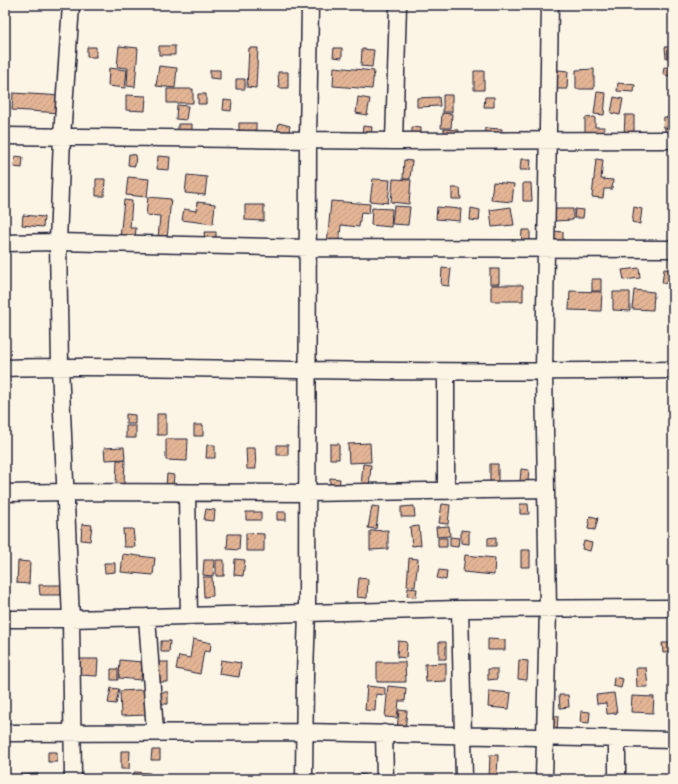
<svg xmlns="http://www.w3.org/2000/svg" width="678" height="784" font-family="Sriracha,sans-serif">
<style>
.building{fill:url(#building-hatch);stroke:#22223b}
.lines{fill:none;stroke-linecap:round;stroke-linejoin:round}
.street-casing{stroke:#22223b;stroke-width:19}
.street{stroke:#fcf5e5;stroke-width:16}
</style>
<defs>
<pattern id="building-hatch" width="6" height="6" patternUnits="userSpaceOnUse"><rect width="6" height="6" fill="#e4b595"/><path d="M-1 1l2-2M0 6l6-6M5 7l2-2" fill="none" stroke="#c39b81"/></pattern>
</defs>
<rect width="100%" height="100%" fill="#fcf5e5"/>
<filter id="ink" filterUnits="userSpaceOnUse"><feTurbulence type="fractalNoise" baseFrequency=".025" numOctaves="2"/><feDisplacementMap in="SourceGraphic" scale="8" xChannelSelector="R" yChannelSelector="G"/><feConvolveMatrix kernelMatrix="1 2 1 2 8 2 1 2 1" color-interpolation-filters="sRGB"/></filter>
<g filter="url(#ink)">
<path class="building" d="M119,46L138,48L135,87L127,86L128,68L117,67Z
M159,46H175V55H159Z
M87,47H96V57H87Z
M665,47H673V57L666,58Z
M249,48H258L256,88L247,87Z
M334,48H342V58L333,57Z
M362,49L374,50L372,67L361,66Z
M159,66L177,68L175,88L156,86Z
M334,67L374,71L372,89L333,86Z
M664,67L673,68V76L663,75Z
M109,68L127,70L125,88L108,86Z
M594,69V89H576V70Z
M210,70H220V79L210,78Z
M558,70L568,71L567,89H557Z
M474,71H484V90H474Z
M278,72H288V88H279Z
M236,79H245V89H236Z
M618,83L635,85L634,92L617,91Z
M167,89H193V103H167Z
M597,92L606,93L604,115L594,114Z
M13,93L63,96L62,113L12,110Z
M198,94H206V104H198Z
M126,95L146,96L145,111L126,110Z
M443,95H452V112H443Z
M358,97L370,99L367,115L356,113Z
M439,97L440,106L417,107V98Z
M485,97H494V107H484Z
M614,97L623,99L620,115L611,113Z
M224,100L232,101L231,111L223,110Z
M177,105L188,106L186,120L176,119Z
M442,113L452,114L451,128H441Z
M625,115H634V136H624Z
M595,117V127H604V136L585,137V118Z
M664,117L673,118V128L663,127Z
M239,123H256V134L239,133Z
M279,123L290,126L288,135L277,132Z
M178,124H192V132H178Z
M363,126L372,127L371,136L362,135Z
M412,127L421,128V138H412Z
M485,128L502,129L501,138L484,137Z
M665,128H673V137H665Z
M444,129L458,130L457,137L444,135Z
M129,154L136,155L135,166L128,165Z
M15,156L23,157L22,168L14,167Z
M158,156L170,157L169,170L157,169Z
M521,159H531L530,170H520Z
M596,159L603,160L601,179L613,180L612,189H604L603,198L592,197Z
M404,160L412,161L410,179H403Z
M187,175L207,177L205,195L185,193Z
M128,177L149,179L147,197L126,195Z
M96,179H105L104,196H96Z
M373,179L390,180L388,203L370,201Z
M393,179L411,180L409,204L391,202Z
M493,182L514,184L512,202L491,200Z
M523,183H531L532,201H523Z
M452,188H460L461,199H452Z
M148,197L171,199L167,239L158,238L160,216L146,215Z
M124,200L132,201L130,228H136L135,239L120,238Z
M331,201L370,204L369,213L361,212L359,227L341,225L339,246L327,245Z
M197,202L215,204L213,224L182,220L184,209L196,211Z
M245,205H264V221L245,220Z
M394,206L410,207L408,225L392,224Z
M437,207L461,209L460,221L436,219Z
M511,207L514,225L492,227L490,210Z
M634,207L642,209L640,224L632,222Z
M372,208L392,209L391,227L371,225Z
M471,208L480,210L479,221L470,220Z
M554,209H573V220L554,221Z
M575,209L584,210L583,218H574Z
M23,215L44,217L43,227L22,225Z
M522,230H530V247H521Z
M554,231L563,232V248H553Z
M204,232H216V240L205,241Z
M442,268L451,269L449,286L441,285Z
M639,268L640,278L624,280L622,270Z
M490,269H499V284H490Z
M664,269L673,270L672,284L662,283Z
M592,279H601V291H592Z
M491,285H523V301H491Z
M634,290L654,292L653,310L632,309Z
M570,291L602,292L601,311L569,310Z
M613,292H630V311L613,310Z
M126,414L135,415V424H126Z
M157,414H166V435H157Z
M194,425H203V436H194Z
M126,426H136V438H126Z
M166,439H188L187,461L166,460Z
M370,443L371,462L349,463L348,444Z
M330,444H339V459H330Z
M207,445H215V458H206Z
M277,445H288V455H277Z
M124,447L125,459L105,460L104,448Z
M246,448H255L256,469H247Z
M117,460H125L124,486L116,485Z
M363,464L371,465L369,488L361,487Z
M490,464H498V482H490Z
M521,469L529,470L528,481H520Z
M167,474L174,475L173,486H166Z
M330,478L340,479L339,488H330Z
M442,504L450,505L448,524L439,523Z
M520,504H528L529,514H520Z
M372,506L379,507L376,529L368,528Z
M414,506L415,517H401V507Z
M206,509L215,510L214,521L204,520Z
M246,512H261V520H246Z
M277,512H286V520H277Z
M590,516L598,518L595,530L588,529Z
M82,524L92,525L90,541L81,540Z
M419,526L421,545L412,546L410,527Z
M449,526L450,536L437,537L436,527Z
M123,529H133L135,547H124Z
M388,530V549L370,550V531Z
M461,530L469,531V544L461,543Z
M246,533L264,534V551H246Z
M228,534H240L239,550L227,549Z
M450,537L459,538L458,547L450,546Z
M496,537V546H488V538Z
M438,538H447V547H438Z
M584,541L592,543L590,551L582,549Z
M521,550H530V567H521Z
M123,554L155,558L153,575L121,572Z
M465,555L495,558L494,575L463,572Z
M409,558L418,559L415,587L407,586Z
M235,559L245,560L243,576L234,575Z
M204,560H214L213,576L203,575Z
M216,560H224V576H216Z
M18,561L30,562L29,584L17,583Z
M104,563H115V572L105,573Z
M439,570L447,571L446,580L437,578Z
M203,577H212L213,596L204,597Z
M359,578L368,579L367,598L357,597Z
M39,585H61V595H40Z
M408,588L417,589L416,597L407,596Z
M193,639L211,643L210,652L204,651L200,674L176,669L179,656L190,658Z
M488,639L505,640V650H488Z
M161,641H170L169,652H161Z
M398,641L407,642L406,658L397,657Z
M439,642H446V659H439Z
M662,643H673V652L663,653Z
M80,659H98L97,676L79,675Z
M120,660L142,662L141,680L119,678Z
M221,660L241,663L239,677L219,674Z
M519,660L528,661L527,680L518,679Z
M151,662H168V682H151Z
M377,662H405L406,682H377Z
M446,663V681L426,682L425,664Z
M636,668H646L648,687H637Z
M111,669H118V680H111Z
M488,669H497V679L488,680Z
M614,677L623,679L621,688L613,686Z
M367,686L385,688V695L376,694L375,711L365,710Z
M388,686L406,688L405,701H399L397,718L385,717Z
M111,688L119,689L116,704L108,703Z
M156,689L147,715L121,716L120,691Z
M489,691L511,693L509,709L488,707Z
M159,692H168V704H159Z
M614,693L617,713L607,714L606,703L597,704L596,695Z
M559,695H568L569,707L560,708Z
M632,696L654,697L653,713L631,712Z
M399,710L407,711L405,731L397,730Z
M581,711L590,712L589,723L580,722Z
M550,716H558L557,731L549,730Z
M152,750H160V760H151Z
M121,751H130L129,769H121Z
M48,752H57V762H48Z
M490,755H498L497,777H511V779H489Z
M134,772L150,773V779H134Z
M38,774V779H5V776Z
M357,774L366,775L365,779H357Z"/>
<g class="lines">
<g class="street-casing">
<path id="street" d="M71,5L62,137L58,242L60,366L71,619L73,779
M5,136L394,141L673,140
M394,141L398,5
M5,243L58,242L308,248L673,249
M5,368C106,365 206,369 307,370C429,372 551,372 673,370
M446,491V372
M5,493L66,492L307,493L546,489
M187,493L189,616
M460,609L464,779
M147,617L155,732
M5,619H71L460,609L673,608
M5,733L305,732L673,740
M384,733L385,779
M304,779L305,675L307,612L308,141L310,5
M544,779L548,608L544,372L550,5
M617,779V739"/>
</g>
<use href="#street" class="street"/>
</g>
</g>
<rect width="678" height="784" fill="none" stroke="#fcf5e5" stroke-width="20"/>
<rect x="10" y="10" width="658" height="764" fill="none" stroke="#22223b" stroke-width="1.5" filter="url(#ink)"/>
</svg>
